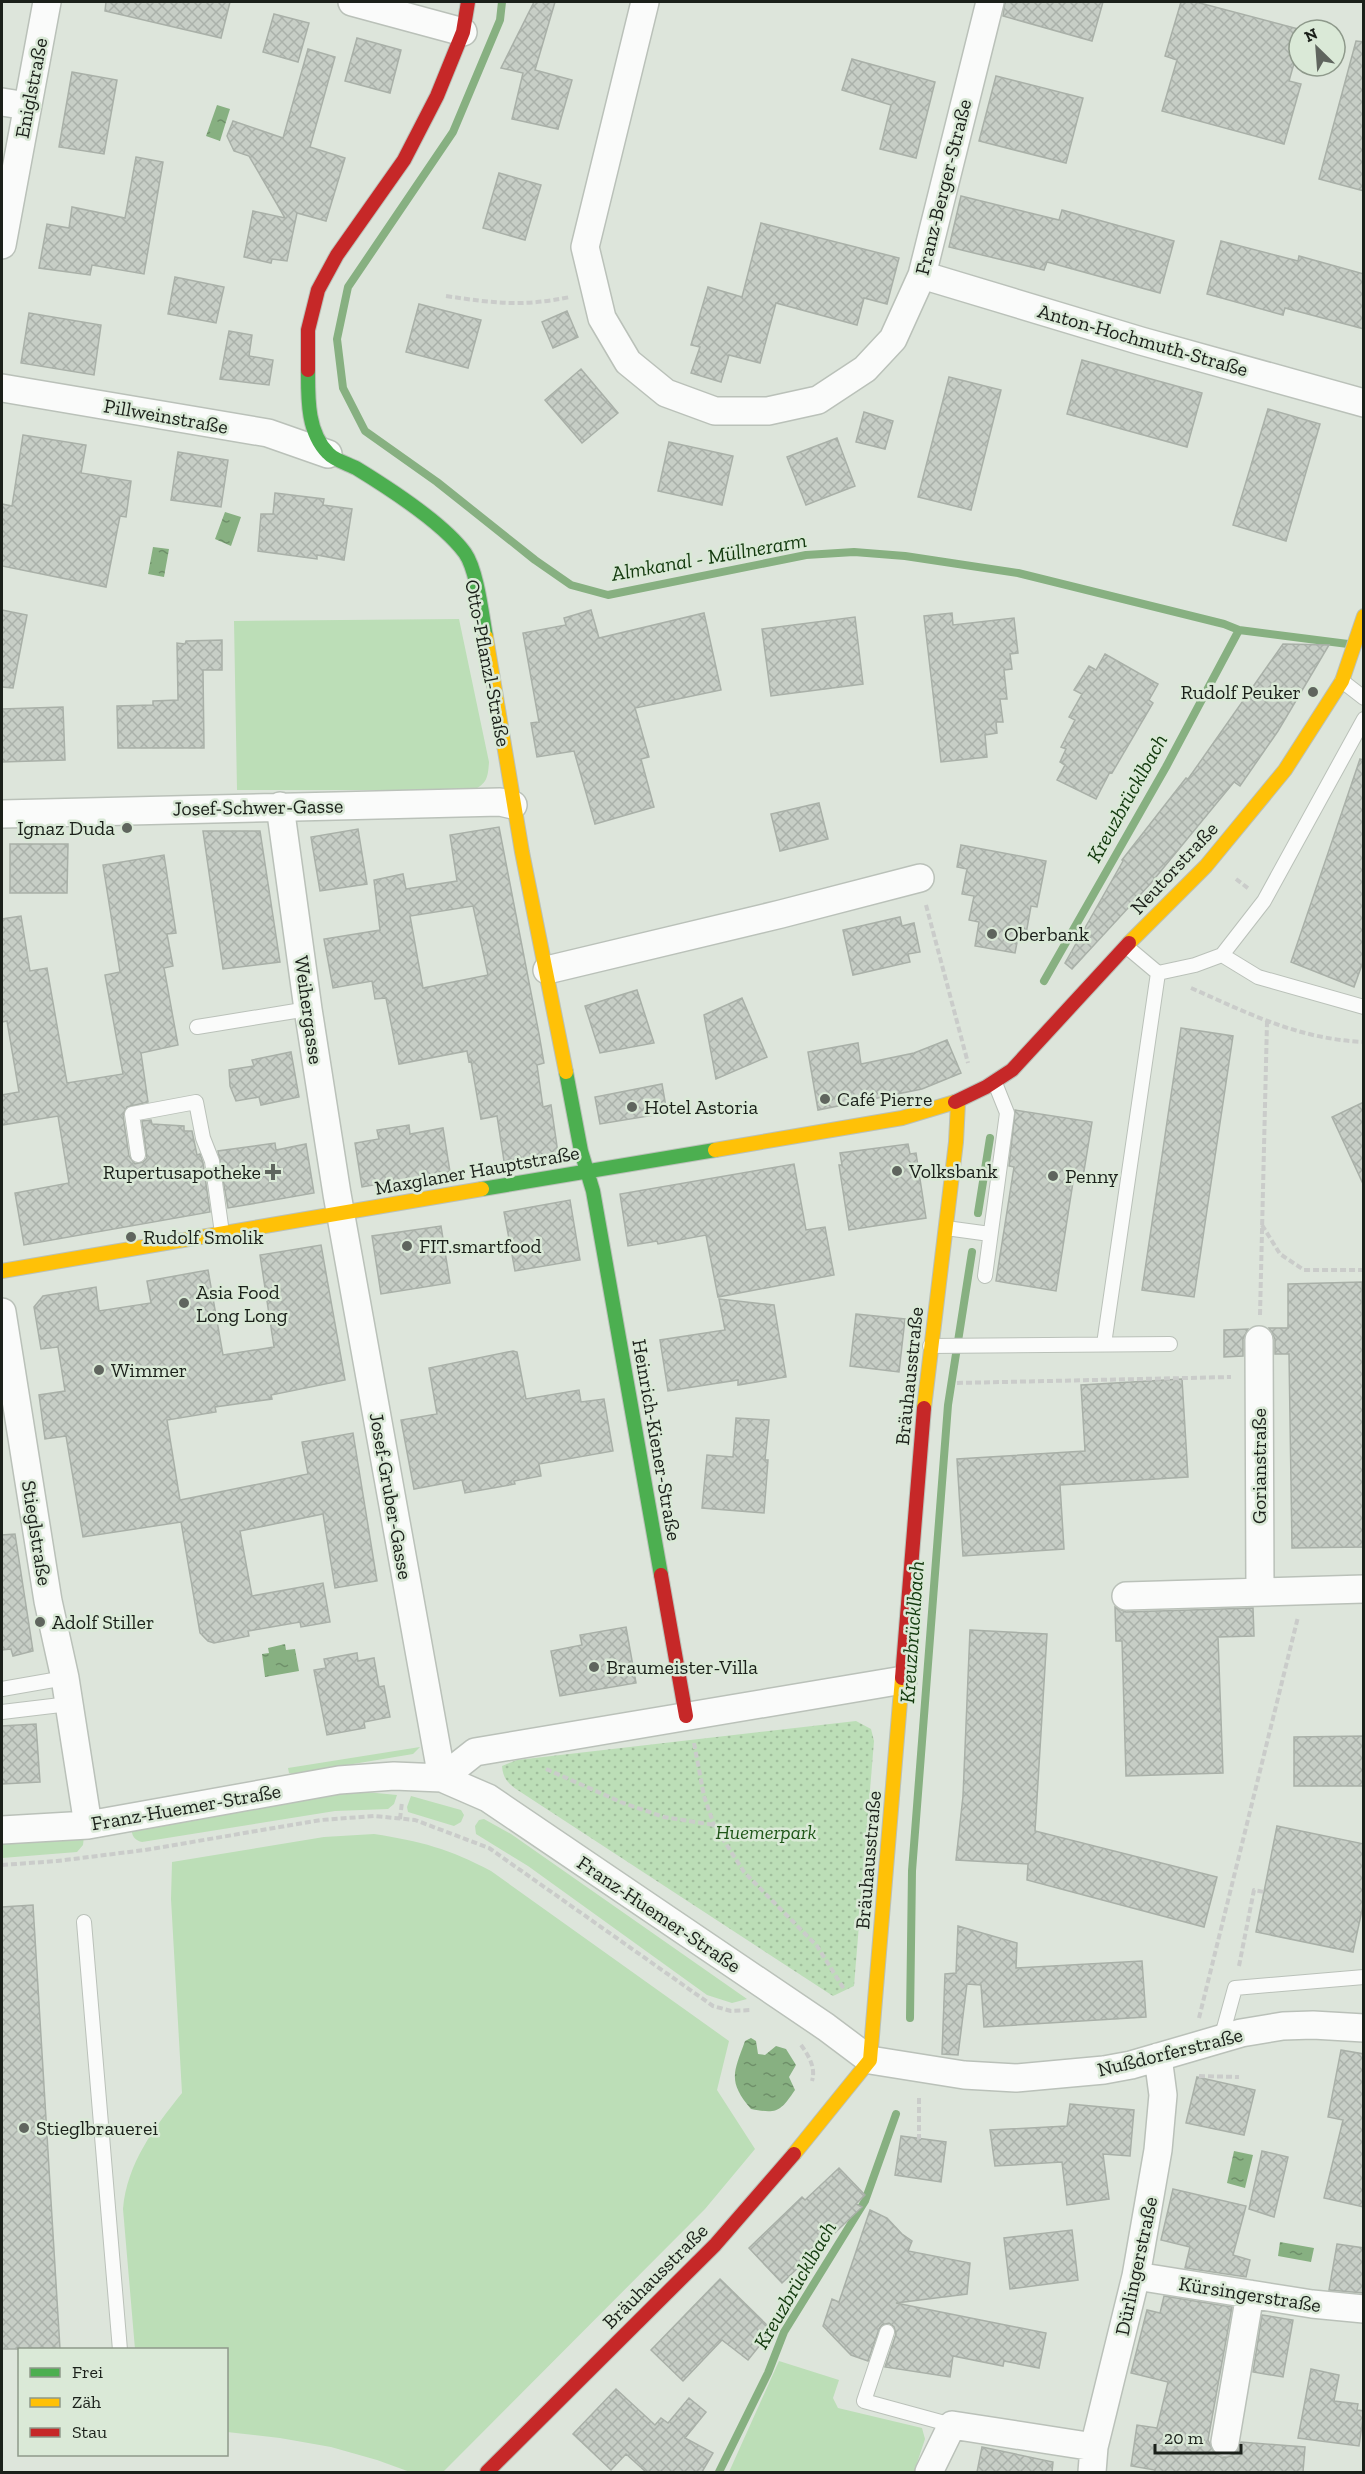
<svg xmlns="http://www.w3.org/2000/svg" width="1365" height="2474" font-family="'Zilla Slab',serif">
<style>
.grass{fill:#bcdeb7}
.park{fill:url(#park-dots)}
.water{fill:url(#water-ripples)}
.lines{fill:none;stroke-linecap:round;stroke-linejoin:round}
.stream{stroke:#87b081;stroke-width:8}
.building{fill:url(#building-cross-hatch);stroke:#a9b0a8;stroke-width:1.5;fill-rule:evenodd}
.lane-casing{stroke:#bac1b9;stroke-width:16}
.street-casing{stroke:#bac1b9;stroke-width:30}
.fast-casing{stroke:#bac1b9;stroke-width:16}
.slow-casing{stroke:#bac1b9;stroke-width:16}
.jam-casing{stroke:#bac1b9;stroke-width:16}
.path{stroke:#caccca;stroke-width:4;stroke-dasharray:6 3;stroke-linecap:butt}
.lane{stroke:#fafbfa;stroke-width:14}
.street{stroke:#fafbfa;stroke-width:27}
.fast{stroke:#4caf50;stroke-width:14}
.slow{stroke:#ffc107;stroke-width:14}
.jam{stroke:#c62828;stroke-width:14}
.poi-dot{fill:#5f655e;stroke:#dae9d7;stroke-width:2}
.labels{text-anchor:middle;stroke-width:5;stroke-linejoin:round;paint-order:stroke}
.street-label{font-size:20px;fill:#1b201a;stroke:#dae9d7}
.poi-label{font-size:20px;fill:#1b201a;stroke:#dae9d7;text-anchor:start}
.park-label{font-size:20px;font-style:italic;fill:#1e5517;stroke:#dae9d7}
.water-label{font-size:21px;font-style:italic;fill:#12390d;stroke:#dae9d7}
</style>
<defs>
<pattern id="park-dots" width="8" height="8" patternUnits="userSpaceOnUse" patternTransform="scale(1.5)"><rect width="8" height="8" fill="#bcdeb7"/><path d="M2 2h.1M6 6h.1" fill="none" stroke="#a1be9d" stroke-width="1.8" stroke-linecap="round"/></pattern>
<pattern id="water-ripples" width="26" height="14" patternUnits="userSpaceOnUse" patternTransform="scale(1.5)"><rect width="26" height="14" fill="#87b081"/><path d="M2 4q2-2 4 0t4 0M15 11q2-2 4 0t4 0" fill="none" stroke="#6e8f69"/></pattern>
<pattern id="building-cross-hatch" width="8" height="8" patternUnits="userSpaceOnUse" patternTransform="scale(1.5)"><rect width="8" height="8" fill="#c7cec6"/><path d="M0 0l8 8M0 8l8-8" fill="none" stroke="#aab1aa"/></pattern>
</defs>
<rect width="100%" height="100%" fill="#dde5db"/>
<path class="grass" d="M459,619L489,762C488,777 487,784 473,790H237L234,621Z
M420,1747L413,1754L293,1774L289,1773L288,1768Z
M366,1792L397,1795L394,1804L388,1809L335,1811L142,1842C134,1840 132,1836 131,1827L334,1794Z
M411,1796L461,1810L464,1815L461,1822L454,1826L408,1812L407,1807Z
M484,1819L511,1834L747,1999L732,2003L707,1995L528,1866L476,1834L475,1826L479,1820Z
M374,1834C420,1841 450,1849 491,1871L729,2041L717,2090L755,2149L705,2209L443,2472H410L377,2460L331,2447L280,2438L227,2432L226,2350L135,2349L123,2209C127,2163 154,2128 182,2093L171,1899L172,1862L324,1837Z
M84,1836L83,1845L77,1852L2,1858V1843Z
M779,2361L839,2380L833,2398L838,2408L922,2428L925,2439L914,2472H729Z"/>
<path class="park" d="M856,1721L871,1729L874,1741L854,1986L833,1996L516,1789C507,1782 503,1778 502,1766L517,1760Z"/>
<path class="water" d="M217,105L230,109L220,141L206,136Z
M225,512L241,517L231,546L215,539Z
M153,547L169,549L164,577L148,574Z
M285,1644L286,1650L295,1649L299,1671L265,1677L262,1654L269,1653L268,1648Z
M751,2038L756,2041L758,2054L765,2055L776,2046L786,2049L796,2065L789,2077L795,2090C780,2112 777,2114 751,2109C727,2081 734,2072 745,2041Z
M1234,2151L1253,2155L1245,2188L1227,2183Z
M1280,2242L1314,2248L1311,2262L1278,2256Z"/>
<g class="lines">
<path class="stream" d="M502,2L500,20L453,132L348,287L337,339L343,388L365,431L437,482L535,560L571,585L608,595L806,555L854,552L905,556L1018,573L1224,624L1239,630L1348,644
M1044,981L1166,767L1239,630
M978,1213L990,1138
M910,2018L912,1871L948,1405L972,1252
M719,2472L768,2373L784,2332L865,2201L896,2114"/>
</g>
<path class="building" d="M106,2H230L221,38L105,11Z
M534,2H555L535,70L572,80L558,129L512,119L523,73L501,68Z
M1005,2H1103L1092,41L1003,16Z
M1181,2H1196L1302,30H1299V46L1289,81L1301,84L1284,144L1162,111L1177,60L1165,56Z
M274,14L309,23L298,62L263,52Z
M357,38L401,50L390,93L345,81Z
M1356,41L1364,42V191L1319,179Z
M308,49L335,57L310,147L345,158L326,221L297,213L287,261L272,259L271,263L244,257L253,211L285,218L249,156L234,151L227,136L233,121L283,138Z
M852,59L935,82L916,158L880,149L891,105L842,90Z
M72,72L117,80L104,154L59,147Z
M996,76L1083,98L1066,163L979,141Z
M136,157L163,162L144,274L92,265L90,275L39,268L47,224L69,228L72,207L125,218Z
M499,173L541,185L525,240L483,228Z
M961,196L1059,220L1062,210L1174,241L1160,293L1047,262L1044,270L949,247Z
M761,223L899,258L887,304L864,298L857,325L776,303L760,363L729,355L721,382L691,373L700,347L691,345L708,287L742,297Z
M1221,241L1298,261L1299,256L1364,274V329L1285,308L1283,315L1207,294Z
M175,277L224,287L216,323L168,314Z
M419,304L481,320L468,368L406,352Z
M567,311L578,337L553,348L542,322Z
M29,313L101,325L94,375L21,363Z
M229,331L252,335L249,356L273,360L269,385L220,379Z
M1082,360L1202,393L1187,447L1067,414Z
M581,369L618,413L582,443L545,400Z
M949,377L1001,390L971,510L918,497Z
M1268,409L1320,424L1286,541L1233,525Z
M864,412L893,421L885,449L856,442Z
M23,435L86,445L81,473L131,481L126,517L120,516L106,587L2,566V504L12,506Z
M837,438L855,486L806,505L787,457Z
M669,442L733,456L722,505L658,491Z
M178,452L228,460L221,507L171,500Z
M275,493L324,499L323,505L352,509L344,560L317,555V559L258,551L261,514H273Z
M2,610L27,615L13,688L2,687Z
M591,610L599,638L704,613L721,690L635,708L649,757L641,759L654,807L595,824L574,751L537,757L531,723L539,722L523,633L566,625L564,618Z
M952,613L953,625L1014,618L1018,653L1010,654L1012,669L1004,670L1007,699H1000L1003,722H996L997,733L985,735L987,757L941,762L924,616Z
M855,617L863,684L771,696L762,629Z
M222,640V670H203L204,748H118L117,706L153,705V701L178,700L177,643L185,644L186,641Z
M1283,644L1329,645L1278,731L1240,786L1234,782L1151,883L1072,969L1065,963L1123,861L1122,860L1186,778L1188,779Z
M1105,654L1158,684L1149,700L1153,703L1112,773L1110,772L1096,799L1057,780L1065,765L1060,762L1066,749L1061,747L1075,720L1069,717L1082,694L1074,690L1089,666L1096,670Z
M63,707L65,760L2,762V709Z
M1360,759L1364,760V959L1354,987L1291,962Z
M819,803L828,839L780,851L771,814Z
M499,827L539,1034L544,1063L537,1065L543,1107L551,1105L558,1153L504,1161L497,1116L481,1119L471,1061L469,1062L467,1051L399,1064L386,998L375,999L372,981L333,988L324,939L380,930L374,880L403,874L406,889L457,881L450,835ZM473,906L488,975L423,988L410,916Z
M358,829L367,884L320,891L311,837Z
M203,831H260L280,962L223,969Z
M10,844H68L67,893H10Z
M961,845L1046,861L1037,907L1031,906L1026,934L1019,932L1015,953L975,946L979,922L969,920L974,896L962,894L967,869L957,867Z
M164,855L176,933L167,934L173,966L164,968L178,1045L141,1053L148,1102L127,1107L123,1115L129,1156L135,1164L143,1162L147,1158L142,1121L151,1120L152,1124L184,1126V1131H192L197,1155L200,1154L203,1163L210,1212L24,1245L15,1193L69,1183L58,1116L2,1125V1095L19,1092L7,1021L2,1022V919L21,916L30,971L47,968L67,1083L123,1074L105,975L120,972L103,865Z
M900,917L902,926L914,923L920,952L908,954L910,962L853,975L843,930Z
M637,990L654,1043L600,1053L585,1006Z
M742,998L767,1057L716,1079L704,1015Z
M1181,1028L1233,1036L1194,1297L1142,1290Z
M947,1040L961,1073L922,1089L818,1110L808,1052L858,1043L861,1064L914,1053Z
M291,1052L299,1097L261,1105L259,1097L236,1101L230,1086L229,1070L254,1066L252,1060Z
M662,1084L667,1113L600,1124L595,1097Z
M1364,1102V1186L1332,1117Z
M1015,1110L1092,1122L1083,1177L1074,1176L1056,1291L996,1281L1014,1167L1009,1166Z
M409,1125L410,1134L443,1128L450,1172L362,1187L355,1143L379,1139L377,1130Z
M275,1143L276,1150L306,1144L314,1193L228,1208L218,1151Z
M908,1144L910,1154L916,1153L926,1218L849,1230L839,1165H842L840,1153Z
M794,1164L806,1230L825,1227L834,1275L718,1297L706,1235L658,1244L657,1241L628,1246L620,1194Z
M570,1200L580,1260L515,1271L504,1212Z
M441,1226L450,1283L381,1294L372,1236Z
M321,1245L345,1380L271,1395L272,1399L215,1407L216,1412L167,1420L180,1500L308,1474L302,1442L353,1433L377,1581L335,1588L323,1514L240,1531L252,1596L323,1583L330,1622L301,1627L300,1622L248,1631L249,1636L214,1643L208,1641L200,1633L181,1522L83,1537L66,1436L45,1439L39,1395L65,1391L58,1347L41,1349L34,1307L43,1296L96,1287L99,1311L151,1303L147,1281L208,1270L223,1355L274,1347L260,1255Z
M1362,1282L1364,1547L1292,1548L1289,1354H1275V1339L1269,1328H1288V1284Z
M719,1299L774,1305L786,1377L738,1385V1380L668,1391L660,1340L725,1330Z
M856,1314L905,1319L899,1372L850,1366Z
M1248,1329L1243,1339V1356L1224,1357V1330Z
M513,1351L517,1352L526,1399L579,1390L581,1402L604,1399L613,1451L539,1464L541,1476L514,1481L515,1484L465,1493L462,1480L414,1489L401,1420L437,1414L429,1368Z
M1182,1379L1188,1477L1060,1485L1064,1549L963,1556L957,1459L1085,1451L1081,1385Z
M736,1418L769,1420L765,1460H768L764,1513L702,1508L707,1455L733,1457Z
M15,1534L33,1651L13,1656L11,1649L2,1650V1535Z
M1115,1607L1126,1612L1253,1608L1254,1636L1218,1637L1223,1773L1126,1776L1122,1641H1116Z
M626,1627L636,1683L560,1696L551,1651L582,1645L580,1635Z
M970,1630L1047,1634L1035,1831L1217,1877L1204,1927L1027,1880L1028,1864L956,1860L963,1796Z
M357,1653L358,1661L374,1658L379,1687L384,1686L390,1717L364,1722L365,1728L327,1735L314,1670L326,1668L324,1659Z
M36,1724L40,1782L2,1784V1726Z
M1364,1736V1786H1294V1737Z
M1277,1826L1364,1844V1901L1353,1952L1256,1932Z
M33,1905L60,2349H2V1907Z
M958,1926L1017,1943L1016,1968L1142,1961L1146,2017L984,2027L981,1985L967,1984L958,2055L942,2054L945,1974L956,1973Z
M1341,2050L1364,2054V2207L1324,2198L1343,2120L1328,2117Z
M1197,2077L1255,2090L1244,2135L1186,2123Z
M1070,2104L1134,2110L1130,2156L1103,2154L1109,2199L1067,2205L1062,2162L995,2166L990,2130L1067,2126Z
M901,2136L946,2142L941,2182L895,2175Z
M1262,2151L1288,2157L1274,2217L1249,2209Z
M839,2168L865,2195L856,2204L862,2207L782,2283L749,2248L802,2197L805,2200Z
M1173,2189L1246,2206L1233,2255L1250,2260L1246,2277L1185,2268L1190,2247L1161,2240Z
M870,2210L887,2218L902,2234L912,2241L908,2251L970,2263L967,2294L896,2303L1046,2333L1039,2368L1004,2361L1003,2366L953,2356L950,2377L885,2367L896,2334L894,2327L889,2323L882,2325L879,2329L868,2361L851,2355L823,2326L832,2299L839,2302Z
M1072,2230L1078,2280L1010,2289L1004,2238Z
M1337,2244L1364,2248V2293L1329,2290Z
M720,2279L772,2330L748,2360L722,2340L683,2381L651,2350Z
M1164,2296L1232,2307L1208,2440L1215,2454L1223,2458L1231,2456L1237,2452L1241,2442L1305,2447L1303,2472H1154L1155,2470L1131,2466L1137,2425L1157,2428L1168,2382L1131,2373L1147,2310L1160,2313Z
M1262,2315L1293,2320L1283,2377L1253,2372Z
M1311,2369L1339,2375L1334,2401L1358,2404L1357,2410L1364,2411L1359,2446L1298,2438Z
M616,2389L655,2425L661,2418L668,2423L689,2398L706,2412L685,2438L713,2453L702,2472H646L626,2454L611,2470L573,2434Z
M982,2447L1053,2462L1052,2472H977Z"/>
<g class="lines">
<g class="lane-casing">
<path id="lane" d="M1342,681L1364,698
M1127,947L1158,973L1195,965L1222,955L1264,901L1364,719
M1222,955L1258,977L1364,1007
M197,1027L308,1009
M138,1155L132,1114L196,1102L203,1138L212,1161L222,1233
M946,1228L990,1234
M985,1276L1007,1113L995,1083
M1104,1344L1158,973
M930,1346L1170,1344
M2,1689L65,1678
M2,1712L69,1704
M84,1922L120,2350
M1221,2039L1235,1988L1364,1977
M887,2332L864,2401L952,2425"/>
</g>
<g class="street-casing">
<path id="street" d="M352,2L463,32
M645,2L585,247L602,318L628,362L666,393L715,411H768L818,400L865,369L893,339L922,275L990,2
M2,102L27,106
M2,245L47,2
M922,275L1141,341L1364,403
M2,388L268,433L328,454
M280,806L308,1009L337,1194L442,1778L475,1752L903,1680
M2,814L500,802L513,805
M547,970L781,914L920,878
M2,1312L48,1601L65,1678L88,1825
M1259,1340L1260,1592
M1126,1596L1364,1589
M2,1830L88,1825L339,1780L394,1776L442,1778L488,1798L826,2027L870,2060L964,2075L1016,2078L1104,2070L1131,2065L1241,2033L1283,2026L1313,2025L1364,2028
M1136,2276L1312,2304L1364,2309
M1225,2442L1250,2294
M929,2472L952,2425L1094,2447
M1092,2472L1094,2447L1136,2276L1158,2150L1163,2095L1158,2057"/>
</g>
<g class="fast-casing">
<path id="fast" d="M308,370C308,398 307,432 328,453C334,460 348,464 356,468C387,487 444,524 465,553C477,570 482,615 486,637
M566,1072L581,1151L593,1191L661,1575
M482,1189L715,1150"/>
</g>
<g class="slow-casing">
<path id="slow" d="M486,637L522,852L566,1072
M1129,943L1206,866L1285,770L1342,681L1364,616
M715,1150L902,1118L955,1102
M2,1271L482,1189
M924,1408L956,1142L958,1103
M794,2154L870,2060L902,1678"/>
</g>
<g class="jam-casing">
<path id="jam" d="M308,370V330L318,290L337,255L404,160L437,96L463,32L468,2
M955,1102L986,1087L1012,1070L1129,943
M661,1575L686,1716
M902,1678L924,1408
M487,2472L715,2245L794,2154"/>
</g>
<path class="path" d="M446,296C493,303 522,307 570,297
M1236,879L1249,889
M926,905L968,1063
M1191,988C1250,1014 1298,1039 1364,1042
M1262,1225L1280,1254L1304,1270H1364
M1260,1315L1267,1022
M957,1383L1231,1377
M694,1743L704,1796L714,1825L744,1872L817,1946L844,1989
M546,1769L623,1803L664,1817L714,1825
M400,1819L402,1802
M2,1865L57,1861L145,1850L321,1820L374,1816L415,1820L489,1848L713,2006L731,2011L751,2010
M1239,1966L1254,1890L1264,1892
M1199,2018L1298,1617
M801,2045C809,2056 816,2068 812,2081
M1199,2076L1239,2077
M919,2098V2139"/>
<use href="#lane" class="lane"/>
<use href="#street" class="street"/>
<use href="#fast" class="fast"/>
<use href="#slow" class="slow"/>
<use href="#jam" class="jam"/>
</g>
<g class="poi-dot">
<circle cx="1313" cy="692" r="6"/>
<circle cx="127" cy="828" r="6"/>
<circle cx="992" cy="934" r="6"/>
<circle cx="825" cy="1099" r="6"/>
<circle cx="632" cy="1107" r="6"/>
<circle cx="897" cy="1171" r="6"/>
<path d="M270 1163h6v6h6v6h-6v6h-6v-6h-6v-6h6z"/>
<circle cx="1053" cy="1176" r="6"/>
<circle cx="131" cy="1237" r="6"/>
<circle cx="407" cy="1246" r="6"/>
<circle cx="184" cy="1303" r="6"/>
<circle cx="99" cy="1370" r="6"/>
<circle cx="40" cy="1622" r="6"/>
<circle cx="594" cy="1667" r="6"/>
<circle cx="24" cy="2128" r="6"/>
</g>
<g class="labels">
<g class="street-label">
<text transform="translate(31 88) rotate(-79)" y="7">Eniglstraße</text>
<text transform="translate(943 187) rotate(-76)" y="7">Franz-Berger-Straße</text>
<text transform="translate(1143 340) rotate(16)" y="7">Anton-Hochmuth-Straße</text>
<text transform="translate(166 416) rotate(10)" y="7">Pillweinstraße</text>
<text transform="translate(488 663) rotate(79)" y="7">Otto-Pflanzl-Straße</text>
<text transform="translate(258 807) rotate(-1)" y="7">Josef-Schwer-Gasse</text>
<text transform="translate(1174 868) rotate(-47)" y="7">Neutorstraße</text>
<text transform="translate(309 1010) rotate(82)" y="7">Weihergasse</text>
<text transform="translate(477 1170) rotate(-10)" y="7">Maxglaner Hauptstraße</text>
<text transform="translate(909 1376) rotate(-84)" y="7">Bräuhausstraße</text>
<text transform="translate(657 1440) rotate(80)" y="7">Heinrich-Kiener-Straße</text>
<text transform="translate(1259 1466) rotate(-90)" y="7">Gorianstraße</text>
<text transform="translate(391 1496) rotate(80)" y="7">Josef-Gruber-Gasse</text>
<text transform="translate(37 1533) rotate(81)" y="7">Stieglstraße</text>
<text transform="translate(186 1807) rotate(-10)" y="7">Franz-Huemer-Straße</text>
<text transform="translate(868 1860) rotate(-85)" y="7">Bräuhausstraße</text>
<text transform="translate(659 1914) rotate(34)" y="7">Franz-Huemer-Straße</text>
<text transform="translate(1170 2052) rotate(-14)" y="7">Nußdorferstraße</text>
<text transform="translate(1136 2266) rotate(-78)" y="7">Dürlingerstraße</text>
<text transform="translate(655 2276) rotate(-45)" y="7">Bräuhausstraße</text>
<text transform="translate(1250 2294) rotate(9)" y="7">Kürsingerstraße</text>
</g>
<g class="poi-label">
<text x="1301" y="699" text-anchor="end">Rudolf Peuker</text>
<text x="115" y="835" text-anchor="end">Ignaz Duda</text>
<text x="1004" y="941">Oberbank</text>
<text x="837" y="1106">Café Pierre</text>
<text x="644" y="1114">Hotel Astoria</text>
<text x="909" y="1178">Volksbank</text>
<text x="261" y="1179" text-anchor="end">Rupertusapotheke</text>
<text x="1065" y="1183">Penny</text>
<text x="143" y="1244">Rudolf Smolik</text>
<text x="419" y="1253">FIT.smartfood</text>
<text x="196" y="1299">Asia Food<tspan x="196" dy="23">Long Long</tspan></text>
<text x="111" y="1377">Wimmer</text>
<text x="52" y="1629">Adolf Stiller</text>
<text x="606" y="1674">Braumeister-Villa</text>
<text x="36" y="2135">Stieglbrauerei</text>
</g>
<g class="park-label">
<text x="766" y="1839">Huemerpark</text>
</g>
<g class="water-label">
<text transform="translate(709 557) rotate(-10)" y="7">Almkanal - Müllnerarm</text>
<text transform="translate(1127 798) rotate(-61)" y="7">Kreuzbrücklbach</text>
<text transform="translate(912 1632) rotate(-86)" y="7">Kreuzbrücklbach</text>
<text transform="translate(795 2285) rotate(-60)" y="7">Kreuzbrücklbach</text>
</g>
</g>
<rect width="1365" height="2474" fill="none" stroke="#1b201a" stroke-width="6"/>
<rect x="18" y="2348" width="210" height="108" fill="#dae9d7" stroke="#8e998b" stroke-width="1.5"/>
<rect x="30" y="2368" width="30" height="9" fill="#4caf50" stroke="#8e998b" stroke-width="1.5"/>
<text x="72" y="2378" font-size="18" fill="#1b201a">Frei</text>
<rect x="30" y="2398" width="30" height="9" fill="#ffc107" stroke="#8e998b" stroke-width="1.5"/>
<text x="72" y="2408" font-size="18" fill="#1b201a">Zäh</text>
<rect x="30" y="2428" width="30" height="9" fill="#c62828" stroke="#8e998b" stroke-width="1.5"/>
<text x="72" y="2438" font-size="18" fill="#1b201a">Stau</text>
<g transform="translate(1317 48) rotate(335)"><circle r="28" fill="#dae9d7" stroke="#8e998b" stroke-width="1.5"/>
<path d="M0-4.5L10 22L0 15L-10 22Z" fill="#5f655e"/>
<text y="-9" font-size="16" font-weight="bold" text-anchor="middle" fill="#1b201a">N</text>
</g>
<path d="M1155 2444v9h86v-9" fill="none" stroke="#1b201a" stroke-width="3"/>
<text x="1164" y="2444" font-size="18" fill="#1b201a" stroke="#dae9d7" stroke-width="4.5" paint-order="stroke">20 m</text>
</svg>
